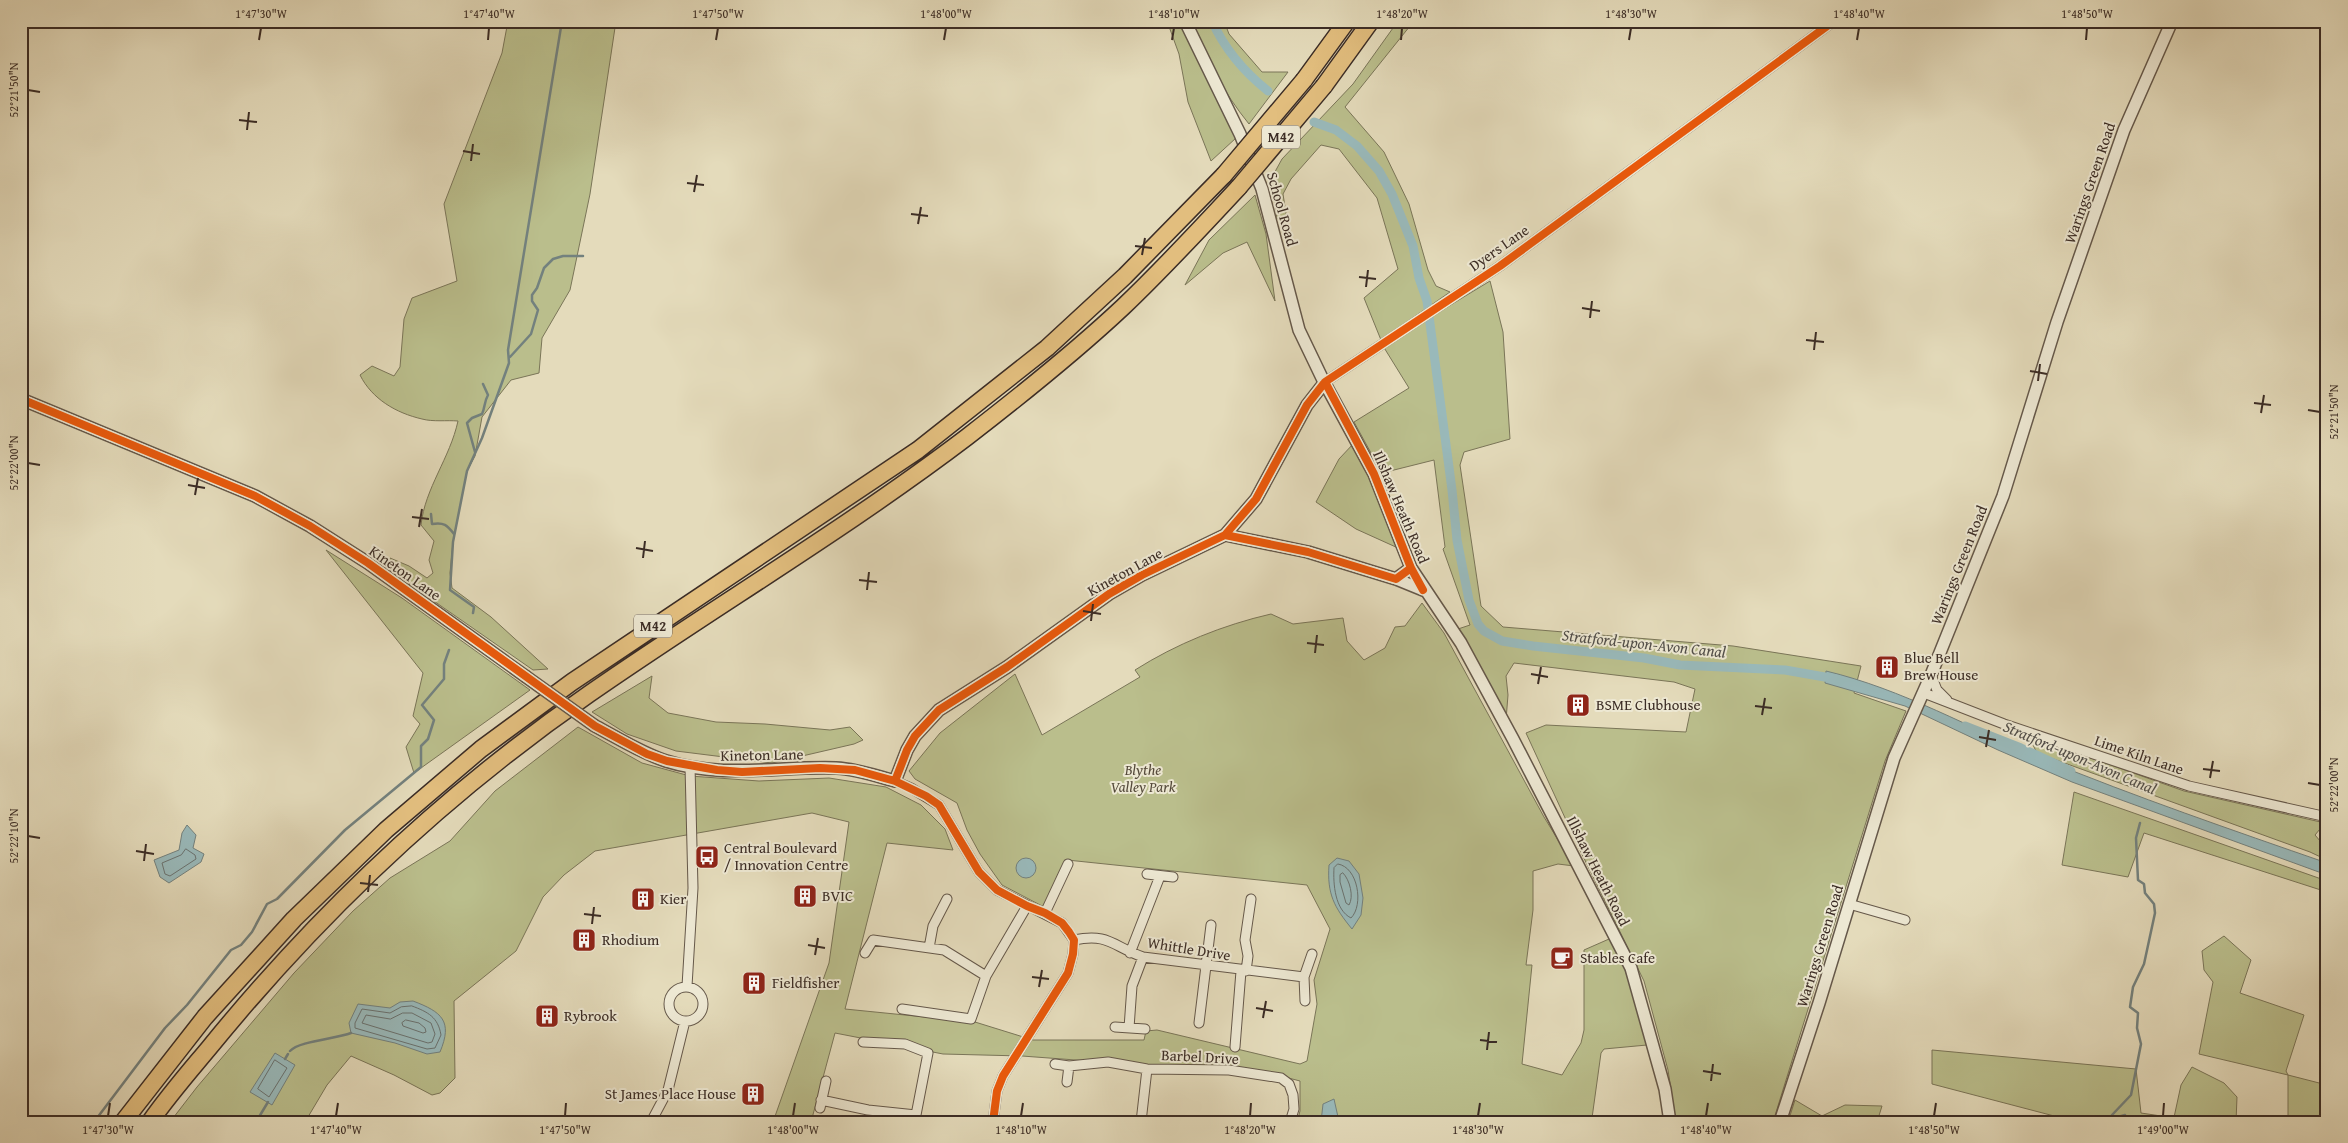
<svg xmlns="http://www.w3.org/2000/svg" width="2348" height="1143" font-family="'Gentium Book Plus',serif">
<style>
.green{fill:#babe8c;stroke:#7a7558}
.water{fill:#99b9ba;stroke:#73817e}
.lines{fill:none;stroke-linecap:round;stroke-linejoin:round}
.shore{stroke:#6a7270;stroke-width:1}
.stream{stroke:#73817e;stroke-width:2.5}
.canal{stroke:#99b9ba;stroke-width:9}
.minor-casing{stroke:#65584a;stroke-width:11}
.tertiary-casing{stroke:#65584a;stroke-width:14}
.motorway-casing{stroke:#3b2c25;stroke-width:19}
.minor{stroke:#ede8d3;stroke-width:9}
.tertiary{stroke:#ede8d3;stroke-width:11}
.motorway{stroke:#e2be7e;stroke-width:16}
.tertiary-bridge-casing{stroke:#65584a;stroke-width:14;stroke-linecap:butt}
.motorway-bridge-casing{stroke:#3b2c25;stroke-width:19;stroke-linecap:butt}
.tertiary-bridge{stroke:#ede8d3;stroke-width:11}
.motorway-bridge{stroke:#e2be7e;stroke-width:16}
.cycleway-casing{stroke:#ede8d3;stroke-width:11}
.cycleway{stroke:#e8590c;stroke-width:8}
.ticks{fill:none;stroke:#3b2c25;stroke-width:2}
.labels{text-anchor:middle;stroke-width:4;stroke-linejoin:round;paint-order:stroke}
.shield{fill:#ede8d3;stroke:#706459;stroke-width:1}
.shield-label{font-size:14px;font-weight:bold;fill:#3b2c25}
.street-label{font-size:15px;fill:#3b2c25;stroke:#ede8d3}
.poi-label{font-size:15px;fill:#3b2c25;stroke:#ede8d3;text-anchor:start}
.park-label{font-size:15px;font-style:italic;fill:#54493a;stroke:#ede8d3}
.water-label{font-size:16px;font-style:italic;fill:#524f4a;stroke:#ede8d3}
.neatline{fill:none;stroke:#3b2c25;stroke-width:2}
.ticks-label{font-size:12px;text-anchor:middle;fill:#3b2c25}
</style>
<rect width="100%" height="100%" fill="#e4dbbb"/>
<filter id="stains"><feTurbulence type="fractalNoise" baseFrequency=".004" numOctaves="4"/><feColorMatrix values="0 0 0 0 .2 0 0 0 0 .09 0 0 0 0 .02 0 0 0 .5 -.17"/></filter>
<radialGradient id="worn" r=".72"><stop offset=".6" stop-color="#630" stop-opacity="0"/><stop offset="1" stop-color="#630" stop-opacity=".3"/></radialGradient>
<path class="green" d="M508,21H616L590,194L570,290L542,338L539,373L511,380L482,417L475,456L467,471L453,542L450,573L452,588L491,617L548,669L533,670L395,574L388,566L390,558L409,566L427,578L433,573L429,560L434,541L421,525C425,488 450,458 458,421C447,420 433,422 422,419C396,413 372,399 360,375L372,366L394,376L400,367L404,319L412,298L457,281L444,204L502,53Z
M1167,21H1181L1236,138L1211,161L1188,102L1179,54Z
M1189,21H1224L1229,34L1262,72H1288L1249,124C1223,92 1206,58 1189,21Z
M1398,21H1414L1345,107L1384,152L1409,204L1428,270L1436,286L1450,292L1381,340L1364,298L1398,269L1377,198L1339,149L1321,145L1291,179L1283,194L1289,233L1277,218L1271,179L1282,159L1353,84Z
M1255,195L1266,234L1275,301L1247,242L1223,253L1185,285L1209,240Z
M1490,281L1503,332L1510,439L1464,452L1460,465L1481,606L1503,627L1733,646L1861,666L1854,693L1906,711L1885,761L1773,1122H1676L1668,1070L1644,981L1578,846L1526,733L1546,725L1686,732L1695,689L1674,682L1514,663L1506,676L1508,695L1506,720L1458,629L1470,625L1443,549L1445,547L1434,460L1382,473L1354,422L1409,388L1383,346Z
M1354,443L1370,475L1398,548L1356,529L1316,502L1339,459Z
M326,550L402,598L530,690L414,773L406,747L420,724L413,716L423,673Z
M1422,603L1444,633L1544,817L1574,866L1558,864L1533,871V910L1526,965H1532L1522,1064L1562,1075L1581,1043L1584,1030V950L1609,939L1620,955L1647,1035V1045L1604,1049L1601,1053L1592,1118L1573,1120V1122H1297L1300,1111V1081L1277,1075L1022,1056L943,1054L835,1033L811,1122H773L829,963L849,822L812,813L595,851L564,875L543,897L516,951L454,1001L455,1078L440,1093L432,1095L394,1075L351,1056L327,1085L305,1122H170L197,1087L294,973L353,911L390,878L450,841L495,791L578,727L642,763L690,776L759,781L829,778L886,787L921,805L945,829L953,850L887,843L845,1009L975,1022L1033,1040H1144L1146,1031L1157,1030L1300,1064L1307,1061L1317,1004L1314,980L1330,929L1307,885L1067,860L1044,907L1002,885L980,854L967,830L957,803L915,779L909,771L940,733L1015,674L1042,735L1140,677L1135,670C1176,644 1223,625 1271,614L1293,624L1343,618L1347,641L1364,660L1385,648L1395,627L1405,626Z
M652,676L649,698L668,713L716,722L765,724L830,730L850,727L863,740L854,744L772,763L676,751L627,734L592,712Z
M2031,741H2043L2184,791L2325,823L2315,835L2327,849V860L2310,852L2037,753Z
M2074,792L2327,881V892L2144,833L2128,877L2062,865Z
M2224,936L2251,960L2240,993L2304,1015L2286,1071L2288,1075L2327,1085V1122H2288V1075L2199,1054L2213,982L2204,970L2202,951Z
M1932,1050L2136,1069L2141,1113L2161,1116V1122H2077L1932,1084Z
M2192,1067L2224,1083L2237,1097L2236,1122H2173L2181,1085Z
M1795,1100L1822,1116L1845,1105L1882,1106L1877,1122H1788Z"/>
<path class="water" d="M1826,671C1902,689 1972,729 2043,759C2136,797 2232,830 2327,863V875L2072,782L1998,750L1905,706L1825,683Z
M187,825L196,835L193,848L204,854L201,862L169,883L160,877L154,860L179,850L182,833Z
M1016 868a10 10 0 1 1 20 0a10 10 0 1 1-20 0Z
M1337,858L1349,861L1359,874L1363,898L1361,915L1352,929C1334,907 1327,894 1329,865Z
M413,1001C442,1012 453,1021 440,1052L427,1054L395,1043L351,1033L349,1023L358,1004L390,1008L400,1002Z
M275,1053L295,1065L272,1105L250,1092Z
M1334,1099L1338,1117L1336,1122H1321L1323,1104Z"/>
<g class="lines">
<path class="shore" d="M186,849L195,855L196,859L170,876L165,874L162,863L181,855Z
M1338,864C1358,867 1364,905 1351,918C1335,910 1333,884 1334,868Z
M1343,873C1350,880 1354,897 1349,905L1346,903L1340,882V875Z
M412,1006C428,1012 438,1017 441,1035L435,1048L427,1049L355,1028V1023L362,1009L390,1013L401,1007Z
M403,1013H412L431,1023L435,1034L432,1042L428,1043L362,1023L366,1015L390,1019Z
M406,1020L419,1023L425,1028L426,1032L423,1033L403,1026L402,1023Z
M275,1060L287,1068L269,1097L258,1089Z"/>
<path class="stream" d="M510,357L531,334L538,310L532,301V295L537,288L544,268L553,259L563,256H583
M475,452L467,423L472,418L482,414C485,408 484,402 488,395L483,384
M431,514L432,524C444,522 447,525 454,534
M473,613L474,607L450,590L453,542L467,471L482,438L509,363L508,350L562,21
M290,1051C299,1041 335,1039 351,1033
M285,1059L288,1054
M94,1122L165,1028L187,1005L231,950L241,945L252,932L267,904L277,899L345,830L421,767V746L428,739L434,720L422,705L444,679V664L449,650
M256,1122L268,1102
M2126,1122L2125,1115L2114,1118L2112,1115L2131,1095L2141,1044L2137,1028L2138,1013L2130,1007L2133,987L2144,964L2155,913L2154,904L2145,893L2144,884L2138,880L2136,838L2140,823"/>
<path class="canal" d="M1212,21C1225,50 1243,71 1268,91
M1314,122L1336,130L1357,146L1379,171L1392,194L1413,246L1419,278L1427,301L1452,490L1457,540L1469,600L1478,624L1484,631L1502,641L1533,646L1644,658L1680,665L1785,670L1836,679
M1965,726L2021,748L2071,771"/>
<g class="minor-casing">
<path id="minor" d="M1325,382L1500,266L1834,21
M1931,675L1937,690L1947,700
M1924,693L2004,724L2189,786L2327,817
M895,781L911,788L939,805L979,872L997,890L1062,923L1074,940L1073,954L1068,973L1003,1076L997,1091L993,1122
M1147,874L1173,877
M1849,904L1905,920
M1045,913L1068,864
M1074,940C1109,933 1112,946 1143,957L1304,977
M929,948L933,926L947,899
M865,953L873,940L944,950L986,976
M1130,953L1160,876
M1246,971L1248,956L1245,940L1251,899
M687,986L693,888L690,766
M669 1004a17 17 0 1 1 34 0a17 17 0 1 1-34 0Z
M1305,1001L1304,977L1312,954
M902,1009L971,1019L986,976L1027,906
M1199,1023L1211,925
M1115,1027L1145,1029
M1129,1028L1132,986L1143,957
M863,1042L905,1044L928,1053L916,1115L917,1122
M1235,1047L1241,971
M1055,1064L1069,1066L1108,1062L1147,1069L1229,1070L1281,1078L1289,1084L1293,1095L1294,1109L1290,1122
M1067,1082L1069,1066
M821,1100L868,1110L916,1115
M820,1108L826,1081
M651,1122L668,1090L685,1021
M1141,1122L1147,1069"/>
</g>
<g class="tertiary-casing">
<path id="tertiary" d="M1185,21L1240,134L1262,189L1299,330L1323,380L1374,474L1411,568L1461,643L1513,739L1631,968L1665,1089L1670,1122
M21,399L255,496L310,526L368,563L525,676
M1225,535L1256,499L1307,405L1325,382
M1396,579L1423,590
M595,726C618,738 641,753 666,761C723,779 779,766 836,768C857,769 876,776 895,781L907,750L915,736L939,710L1007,667L1109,594L1142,575L1225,535L1308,552L1396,579L1411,568
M1780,1122L1819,1003L1894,758L1931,675L2003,496L2057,322L2124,130L2172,21"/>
</g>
<g class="motorway-casing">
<path id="motorway" d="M1304,80L1347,21
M1324,86L1371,21
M123,1122L205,1017L294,919L386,830L481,749L572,682L918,450L1047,348L1125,276L1224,175
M150,1122C168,1096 189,1072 209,1048C319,913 446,793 589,694C714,607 846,529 967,437C1020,396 1074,353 1123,307C1163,269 1201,228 1239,187"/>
</g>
<use href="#minor" class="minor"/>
<use href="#tertiary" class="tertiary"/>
<use href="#motorway" class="motorway"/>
<g class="tertiary-bridge-casing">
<path id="tertiary-bridge" d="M525,676L595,726"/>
</g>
<g class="motorway-bridge-casing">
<path id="motorway-bridge" d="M1224,175L1304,80
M1239,187L1324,86"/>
</g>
<use href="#tertiary-bridge" class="tertiary-bridge"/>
<use href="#motorway-bridge" class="motorway-bridge"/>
<g class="cycleway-casing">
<path id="cycleway" d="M1325,382L1374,474L1411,568L1423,590
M21,399L255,496L310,526L368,563L595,726L647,754L667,761L717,770L742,772L820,768L855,770L895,781L926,796L939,805L979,872L997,890L1027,906L1045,913L1062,923L1069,932L1074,940L1073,954L1068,973L1003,1076L997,1091L993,1122
M1225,535L1256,499L1307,405L1325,382L1500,266L1834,21
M895,781L907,750L915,736L939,710L1007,667L1109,594L1142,575L1225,535L1308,552L1396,579L1411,568"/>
</g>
<use href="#cycleway" class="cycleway"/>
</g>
<path class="ticks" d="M259,40L261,28M488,40L489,28M716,40L718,28M944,40L946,28M1172,40L1174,28M1401,40L1402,28M1629,40L1631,28M1857,40L1859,28M2086,40L2087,28M28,90L40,92M239,120L257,122M247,130L249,112M463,151L480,154M471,161L473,144M687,183L704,185M694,192L697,175M911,214L928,216M918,224L921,207M1135,246L1152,248M1142,255L1145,238M1359,277L1376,279M1366,287L1368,270M1582,308L1600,311M1590,318L1592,301M1806,340L1824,342M1814,350L1816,332M2030,371L2047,374M2038,381L2040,364M2254,403L2271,405M2308,410L2320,412M2261,413L2264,395M28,463L40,465M188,485L205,488M195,495L198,478M412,517L429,519M419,527L422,509M636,548L653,551M643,558L645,541M859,580L877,582M867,590L869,572M1083,611L1101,614M1091,621L1093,604M1307,643L1324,645M1315,653L1317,635M1531,674L1548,677M1538,684L1541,667M1755,706L1772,708M1762,715L1765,698M1979,737L1996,740M1986,747L1989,730M2203,769L2220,771M2210,778L2213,761M2308,783L2320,785M28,836L40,838M136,851L154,854M144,861L146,844M360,883L378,885M368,892L370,875M584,914L601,916M592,924L594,907M808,945L825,948M815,955L818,938M1032,977L1049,979M1039,987L1042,970M1256,1008L1273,1011M1263,1018L1266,1001M1480,1040L1497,1042M1487,1050L1489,1032M1703,1071L1721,1074M1711,1081L1713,1064M108,1116L110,1103M336,1116L338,1103M565,1116L566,1103M793,1116L795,1103M1021,1116L1023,1103M1250,1116L1251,1103M1478,1116L1480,1103M1706,1116L1708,1103M1934,1116L1936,1103M2163,1116L2164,1103"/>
<defs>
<g id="building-square" transform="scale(1.25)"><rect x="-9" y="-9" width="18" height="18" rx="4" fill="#8f2418" stroke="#ede8d3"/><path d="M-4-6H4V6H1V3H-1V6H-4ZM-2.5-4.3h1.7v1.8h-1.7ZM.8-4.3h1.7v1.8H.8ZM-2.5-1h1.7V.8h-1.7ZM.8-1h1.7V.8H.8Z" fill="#fff"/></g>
<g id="bus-square" transform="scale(1.25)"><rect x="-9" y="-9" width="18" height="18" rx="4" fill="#8f2418" stroke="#ede8d3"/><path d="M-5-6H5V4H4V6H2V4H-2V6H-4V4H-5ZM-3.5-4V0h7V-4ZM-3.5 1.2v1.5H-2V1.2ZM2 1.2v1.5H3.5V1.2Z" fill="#fff"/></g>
<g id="cafe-square" transform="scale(1.25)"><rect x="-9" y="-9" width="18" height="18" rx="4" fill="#8f2418" stroke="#ede8d3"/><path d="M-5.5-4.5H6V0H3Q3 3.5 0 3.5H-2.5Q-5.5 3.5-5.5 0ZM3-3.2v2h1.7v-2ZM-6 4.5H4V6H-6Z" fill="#fff"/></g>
</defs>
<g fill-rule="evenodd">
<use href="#building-square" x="1887" y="667"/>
<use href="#building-square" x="1578" y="705"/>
<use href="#bus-square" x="707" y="857"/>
<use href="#building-square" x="805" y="896"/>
<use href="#building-square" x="643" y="899"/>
<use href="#building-square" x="584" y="940"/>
<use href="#cafe-square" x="1562" y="958"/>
<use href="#building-square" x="754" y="983"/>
<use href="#building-square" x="547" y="1016"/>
<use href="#building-square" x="753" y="1094"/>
</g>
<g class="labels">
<g class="shield">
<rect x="1262" y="125.5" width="38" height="23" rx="4"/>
<rect x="634" y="614.5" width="38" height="23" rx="4"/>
</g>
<g class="shield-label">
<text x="1281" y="142">M42</text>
<text x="653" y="631">M42</text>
</g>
<g class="street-label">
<text transform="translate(2090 183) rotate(-71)" y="5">Warings Green Road</text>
<text transform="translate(1282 209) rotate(74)" y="5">School Road</text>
<text transform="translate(1499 248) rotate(-35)" y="5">Dyers Lane</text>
<text transform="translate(1401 507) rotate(67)" y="5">Illshaw Heath Road</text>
<text transform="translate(1959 565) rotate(-68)" y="5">Warings Green Road</text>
<text transform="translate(1125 572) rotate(-29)" y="5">Kineton Lane</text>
<text transform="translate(405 573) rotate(35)" y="5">Kineton Lane</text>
<text transform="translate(762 755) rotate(-1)" y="5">Kineton Lane</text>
<text transform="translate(2139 755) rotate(19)" y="5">Lime Kiln Lane</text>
<text transform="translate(1598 871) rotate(63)" y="5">Illshaw Heath Road</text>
<text transform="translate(1820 946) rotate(-73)" y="5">Warings Green Road</text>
<text transform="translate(1189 949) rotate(9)" y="5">Whittle Drive</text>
<text transform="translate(1200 1057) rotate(3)" y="5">Barbel Drive</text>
</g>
<g class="poi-label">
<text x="1904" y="663">Blue Bell<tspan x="1904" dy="17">Brew House</tspan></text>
<text x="1596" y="710">BSME Clubhouse</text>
<text x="724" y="853">Central Boulevard<tspan x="724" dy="17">/ Innovation Centre</tspan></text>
<text x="822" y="901">BVIC</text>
<text x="660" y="904">Kier</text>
<text x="602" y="945">Rhodium</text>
<text x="1580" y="963">Stables Cafe</text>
<text x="772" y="988">Fieldfisher</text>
<text x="564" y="1021">Rybrook</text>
<text x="736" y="1099" text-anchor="end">St James Place House</text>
</g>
<g class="park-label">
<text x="1143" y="775">Blythe<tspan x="1143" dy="17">Valley Park</tspan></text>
</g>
<g class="water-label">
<text transform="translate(1644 643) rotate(6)" y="6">Stratford-upon-Avon Canal</text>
<text transform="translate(2080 757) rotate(23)" y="6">Stratford-upon-Avon Canal</text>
</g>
</g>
<rect width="2348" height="1143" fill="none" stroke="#e4dbbb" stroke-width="55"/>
<rect x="28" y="28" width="2292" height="1088" class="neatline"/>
<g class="ticks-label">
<text x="261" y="18">1°47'30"W</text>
<text x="489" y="18">1°47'40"W</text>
<text x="718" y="18">1°47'50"W</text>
<text x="946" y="18">1°48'00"W</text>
<text x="1174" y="18">1°48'10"W</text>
<text x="1402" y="18">1°48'20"W</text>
<text x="1631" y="18">1°48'30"W</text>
<text x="1859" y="18">1°48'40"W</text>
<text x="2087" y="18">1°48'50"W</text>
<text transform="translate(14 90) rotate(-90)" y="4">52°21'50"N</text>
<text transform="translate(2334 412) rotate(-90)" y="4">52°21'50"N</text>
<text transform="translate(14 463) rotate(-90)" y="4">52°22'00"N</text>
<text transform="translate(2334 785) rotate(-90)" y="4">52°22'00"N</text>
<text transform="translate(14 836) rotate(-90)" y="4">52°22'10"N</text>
<text x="108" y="1134">1°47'30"W</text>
<text x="336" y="1134">1°47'40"W</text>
<text x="565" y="1134">1°47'50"W</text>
<text x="793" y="1134">1°48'00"W</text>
<text x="1021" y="1134">1°48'10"W</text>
<text x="1250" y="1134">1°48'20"W</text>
<text x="1478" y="1134">1°48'30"W</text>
<text x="1706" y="1134">1°48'40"W</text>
<text x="1934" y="1134">1°48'50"W</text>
<text x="2163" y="1134">1°49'00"W</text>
</g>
<rect width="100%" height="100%" filter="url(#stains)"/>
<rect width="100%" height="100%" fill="url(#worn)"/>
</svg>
